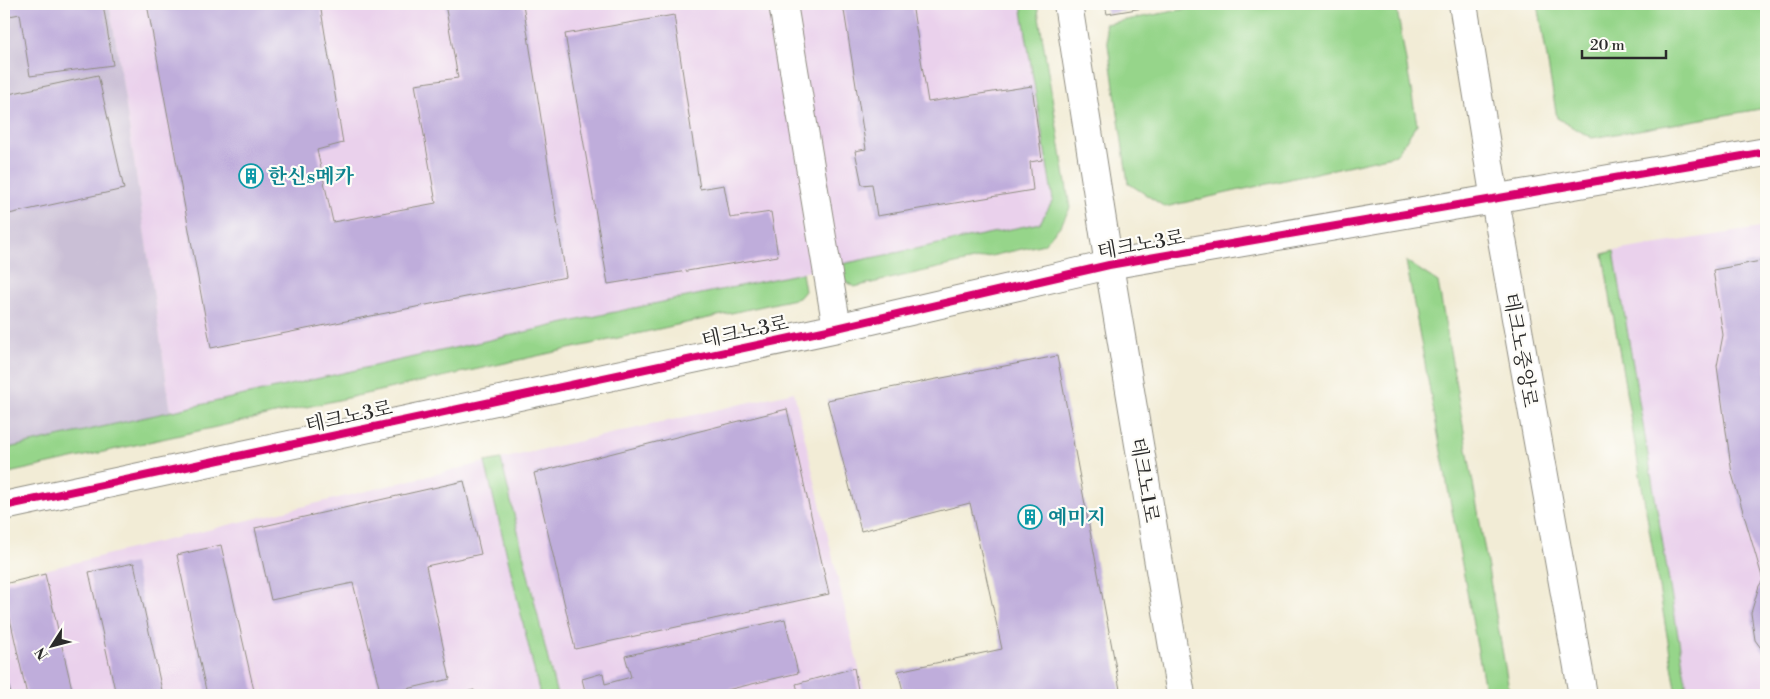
<svg xmlns="http://www.w3.org/2000/svg" width="1770" height="699" font-family="'Libre Bodoni','Noto Serif KR',serif">
<style>
.built{fill:#ead1ec}
.industrial{fill:#cabfd6}
.green{fill:#96d58a;stroke:#60805a}
.building{fill:#bfaddb}
.lines{fill:none;stroke-linecap:round;stroke-linejoin:round}
.minor-casing{stroke:#8e8c80;stroke-width:30}
.major-casing{stroke:#8e8c80;stroke-width:30}
.minor{stroke:#fff;stroke-width:28}
.major{stroke:#fff;stroke-width:28}
.cycleway-casing{stroke:#fdfcf7;stroke-width:11}
.cycleway{stroke:#d6006c;stroke-width:8}
.labels{text-anchor:middle;stroke-width:4.5;stroke-linejoin:round;paint-order:stroke}
.culture-label{font-size:20px;font-weight:bold;fill:#0d838f;stroke:#fdfcf7;text-anchor:start}
.street-label{font-size:20px;fill:#2b2b2b;stroke:#fdfcf7}
</style>
<rect width="100%" height="100%" fill="#fdfcf7"/>
<filter id="ink" filterUnits="userSpaceOnUse"><feTurbulence type="fractalNoise" baseFrequency=".02" numOctaves="2"/><feDisplacementMap in="SourceGraphic" scale="10" xChannelSelector="R" yChannelSelector="G"/><feConvolveMatrix kernelMatrix="1 2 1 2 8 2 1 2 1" color-interpolation-filters="sRGB"/></filter>
<filter id="wash" filterUnits="userSpaceOnUse"><feTurbulence type="fractalNoise" baseFrequency=".0096" numOctaves="4" result="noise"/><feDisplacementMap in="SourceGraphic" scale="20" xChannelSelector="R" yChannelSelector="G"/><feGaussianBlur stdDeviation="1.12" result="paint"/><feColorMatrix in="noise" values="0 0 0 0 0 0 0 0 0 0 0 0 0 0 0 0 0 1.4 0 .05"/><feComposite in="paint" operator="in"/></filter>
<g filter="url(#wash)">
<rect width="100%" height="100%" fill="#f2ecd6"/>
<path class="built" d="M109,4H1021L1053,200L1040,223L610,313L171,412L120,66Z
M1766,227V695H1688L1614,251Z
M794,392L865,695H557L501,459Z
M485,462L540,695H264L253,645L263,695H4V580Z"/>
<path class="industrial" d="M4,4H109L120,66L171,412L4,449Z"/>
<path class="green" d="M1021,4H1037L1070,208L1061,225L1044,244L854,287L844,280L842,264L1040,223L1053,200Z
M1212,4H1396L1417,124L1396,155L1165,207L1128,183L1105,24Z
M1538,4H1766V108L1592,138L1557,118Z
M1614,251L1688,695H1677L1603,254Z
M1406,261L1438,282L1510,695H1486Z
M802,273L805,291L799,298L4,474V449L610,313Z
M501,459L550,668L557,695H540L485,462Z"/>
<g id="blocks">
<path class="building" d="M4,4H103L113,65L30,76L20,14L4,17Z
M147,4H320L343,143L317,150L333,222L436,203L415,84L458,78L445,4H523L566,277L211,348Z
M563,4H584V5L563,8Z
M843,4H912L928,102L1032,86L1042,160L1030,162L1033,190L877,216L872,184L862,185L855,151L866,149Z
M1105,4H1161V5L1107,14Z
M674,15L700,189L724,185L730,218L771,212L778,256L608,284L565,34Z
M98,75L124,189L4,215V95Z
M1766,260V655L1755,640L1751,613L1759,586L1763,580L1732,474L1717,366L1723,335L1713,270Z
M1057,356L1121,695H904L898,671L1002,649L970,503L861,531L827,400Z
M787,409L829,594L575,649L534,473Z
M464,481L481,554L426,566L450,679L381,695L353,583L271,600L255,528Z
M221,545L255,695H207L177,555Z
M134,563L163,695H116L89,572Z
M45,574L72,689L49,695H27L4,592V584Z
M785,619L798,673L706,695H586L582,679L603,673L605,684L631,677L625,656Z
M4,668V667L11,695H4Z
M854,668L859,695H799L796,684Z
M474,690L475,695H454Z
M523,691L524,695H504V694Z"/>
</g>
</g>
<g filter="url(#ink)">
<use href="#blocks" fill-opacity="0" stroke="#8e8c80" stroke-width="1"/>
<g class="lines">
<g class="minor-casing">
<path id="minor" d="M783,4L837,328
M1068,4L1109,265
M4,506L837,328L1109,265L1766,152"/>
</g>
<g class="major-casing">
<path id="major" d="M1463,4L1495,200L1583,695
M1109,265L1181,695"/>
</g>
<use href="#minor" class="minor"/>
<use href="#major" class="major"/>
<g class="cycleway-casing">
<path id="cycleway" d="M4,506L837,328L1109,265L1766,152"/>
</g>
<use href="#cycleway" class="cycleway"/>
</g>
</g>
<defs>
<g id="building-ring" transform="scale(1.25)"><circle r="9.5" fill="#fdfcf7" stroke="#0f9aa8" stroke-width="1.5"/><path d="M-4-6H4V6H1V3H-1V6H-4ZM-2.5-4.3h1.7v1.8h-1.7ZM.8-4.3h1.7v1.8H.8ZM-2.5-1h1.7V.8h-1.7ZM.8-1h1.7V.8H.8Z" fill="#0f9aa8"/></g>
</defs>
<g fill-rule="evenodd">
<use href="#building-ring" x="251" y="176"/>
<use href="#building-ring" x="1030" y="517"/>
</g>
<g class="labels">
<g class="culture-label">
<text x="268" y="183">한신s메카</text>
<text x="1048" y="524">예미지</text>
</g>
<g class="street-label">
<text transform="translate(1141 244) rotate(-10)" y="7">테크노3로</text>
<text transform="translate(745 331) rotate(-12)" y="7">테크노3로</text>
<text transform="translate(1521 350) rotate(80)" y="7">테크노중앙로</text>
<text transform="translate(349 416) rotate(-12)" y="7">테크노3로</text>
<text transform="translate(1145 480) rotate(80)" y="7">테크노1로</text>
</g>
</g>
<rect width="1770" height="699" fill="none" stroke="#fdfcf7" stroke-width="20"/>
<g transform="translate(52 646) rotate(234)" stroke="#fdfcf7" stroke-width="4" paint-order="stroke">
<path d="M0-4L9 19L0 12L-9 19Z" fill="#2b2b2b"/>
<text y="-8" font-size="14" font-weight="bold" text-anchor="middle" fill="#2b2b2b">N</text>
</g>
<path d="M1582 50v8h84v-8" fill="none" stroke="#2b2b2b" stroke-width="2.5"/>
<text x="1590" y="50" font-size="15" fill="#2b2b2b" stroke="#fdfcf7" stroke-width="4" paint-order="stroke">20 m</text>
</svg>
